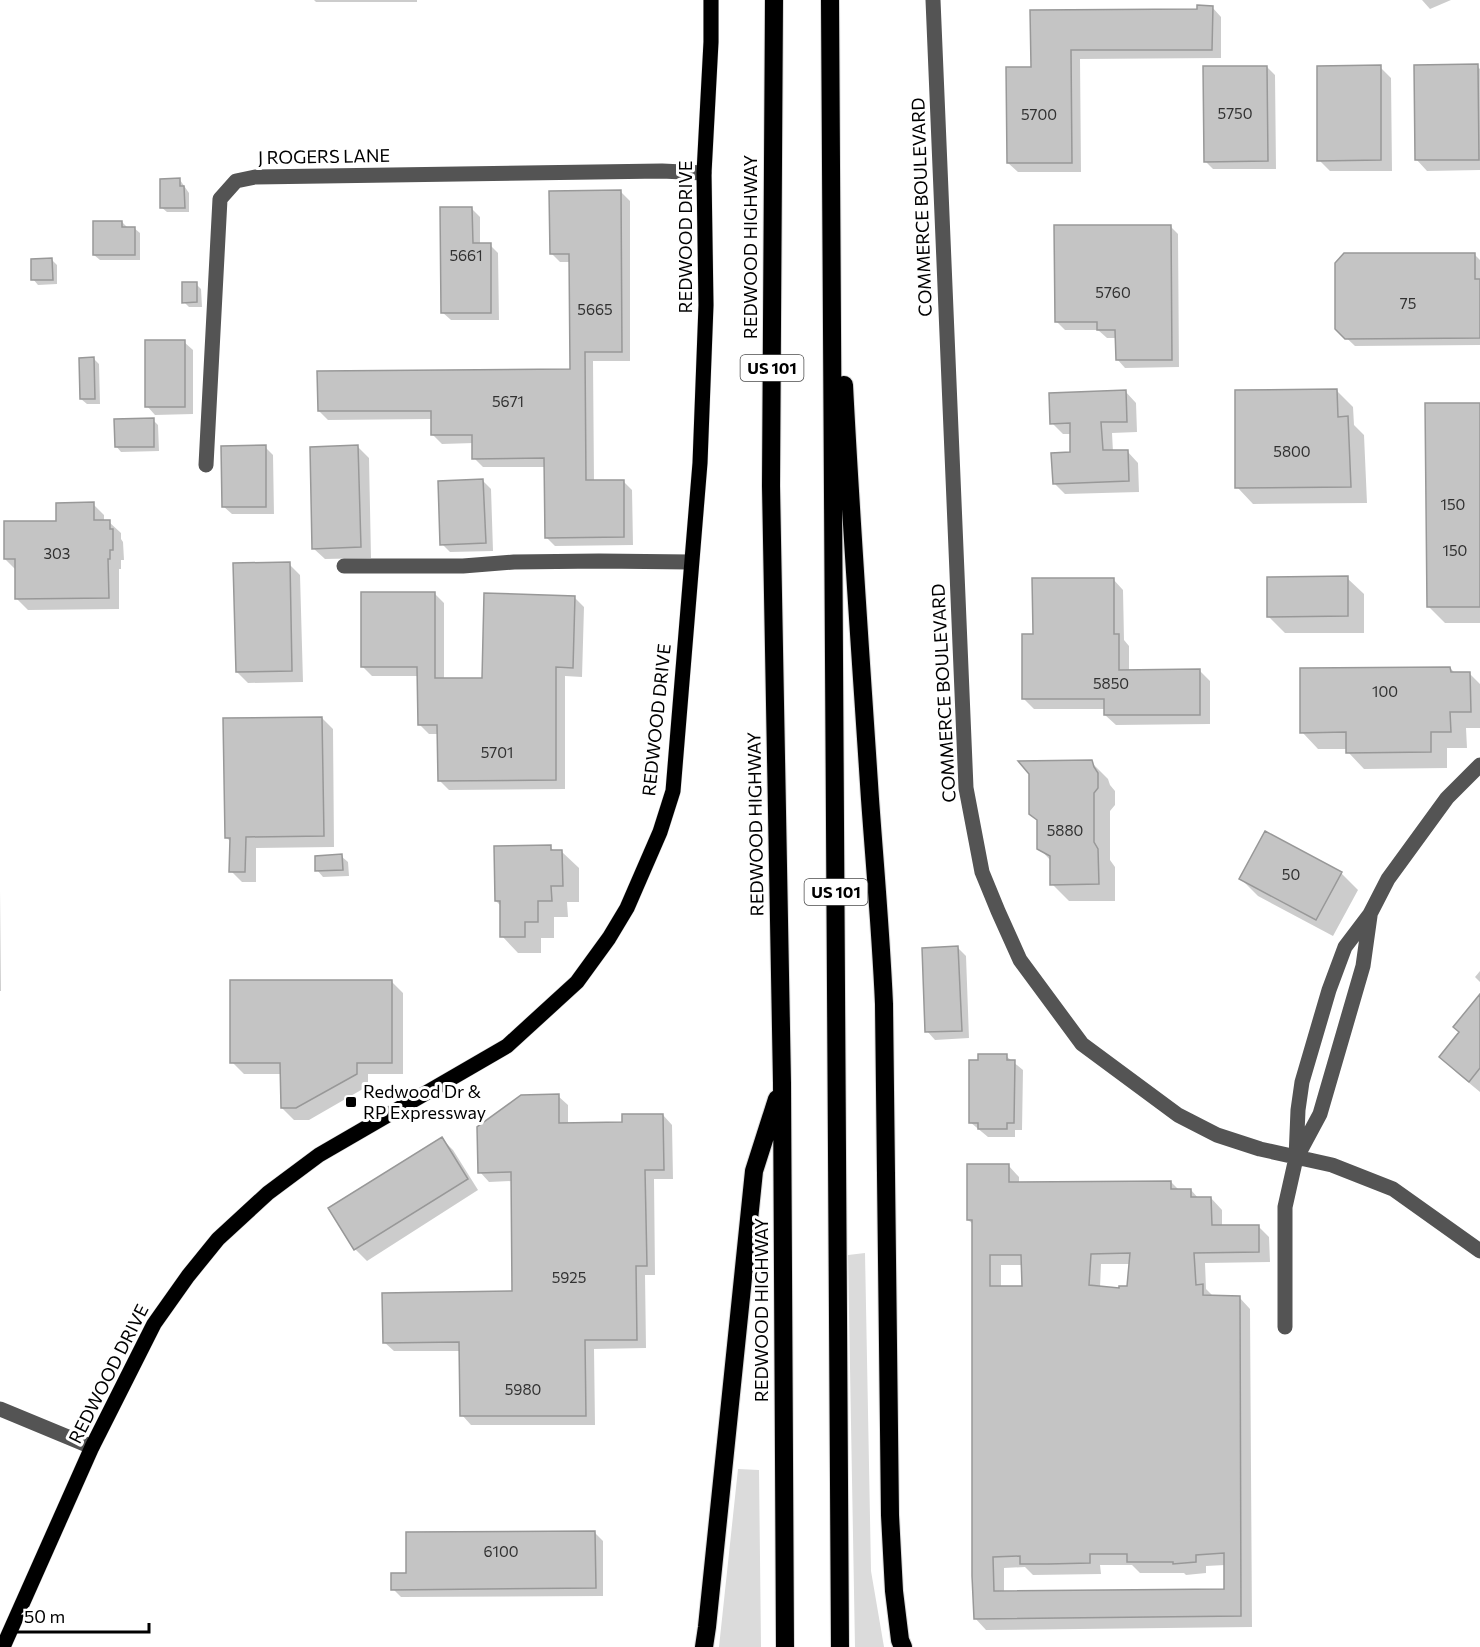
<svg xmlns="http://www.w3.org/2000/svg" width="1480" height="1647" font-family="Commissioner,sans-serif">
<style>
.green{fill:#dbdbdb}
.shadow{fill:#0003;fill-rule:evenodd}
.building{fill:#c4c4c4;stroke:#989898;stroke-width:1.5;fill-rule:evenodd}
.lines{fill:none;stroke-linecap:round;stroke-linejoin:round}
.major-casing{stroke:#dbdbdb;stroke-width:16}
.highway-casing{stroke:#dbdbdb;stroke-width:20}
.minor{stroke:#545454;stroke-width:15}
.major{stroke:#000;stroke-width:15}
.highway{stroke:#000;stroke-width:18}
.poi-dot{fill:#000;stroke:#fff;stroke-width:2}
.labels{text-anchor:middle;stroke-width:6;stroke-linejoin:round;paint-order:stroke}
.number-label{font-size:15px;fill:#313131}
.shield{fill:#fff;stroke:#4c4c4c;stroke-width:1.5}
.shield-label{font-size:16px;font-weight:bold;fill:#000}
.street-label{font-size:18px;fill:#000;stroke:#fff}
.poi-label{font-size:18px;fill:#000;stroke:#fff;text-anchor:start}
</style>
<rect width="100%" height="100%" fill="#fff"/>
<path class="green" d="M865,1253L871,1571L884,1647H855L848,1255Z
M738,1469L759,1470L761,1647H719Z"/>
<path class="shadow" d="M314,0H417V2H316Z
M1422,0H1451L1430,9Z
M1212,7L1221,17V58L1080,59L1081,172H1018L1008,163L1032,68V12L1199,11Z
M1477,66L1480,69V170L1427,171L1416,159Z
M1267,67L1275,75L1276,169H1213L1205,161Z
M1380,67L1391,78L1392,171H1330L1319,160Z
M180,180L189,193V212H167L161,207Z
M621,192L630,201V361H593L594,481H623L632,490L633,545L555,546L546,537L545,467H483L474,458V443L442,444L433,435L432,419L328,420L319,411L571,370L570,262H560L551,253Z
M472,209L480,217V245H490L498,253L499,320H451L442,312Z
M122,222L128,228H134L140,233V260H100L94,255Z
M1170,226L1178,234L1179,367L1125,368L1117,359V338H1107L1098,330H1065L1057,322Z
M1474,254L1480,260V345L1355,346L1337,329Z
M52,260L57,265V284L38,285L33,279Z
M196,284L201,289L202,307H189L184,302Z
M184,342L193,350V414L155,415L147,406Z
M94,359L99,364L100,404H87L81,399Z
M1125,391L1136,403L1137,432L1112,433L1113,452L1127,451L1138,463L1139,492L1065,494L1054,483L1072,453L1071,434H1063L1052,423Z
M1337,391L1353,407L1354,425L1364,435L1367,503L1253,504L1237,487Z
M1480,404V623H1445L1428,606Z
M153,420L158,425L159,451L121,452L116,446Z
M265,447L273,455L274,514H232L223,506Z
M358,447L369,458L371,558L325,559L313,548Z
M483,481L491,489L493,551L450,552L442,544Z
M93,504L104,515V522H109L121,533V539L123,542L124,560H121V569H119V609L28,610L17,599L16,570L5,559L58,522Z
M289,564L300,575L303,682L248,683L237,672Z
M1347,578L1364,594V633H1285L1268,616Z
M1113,579L1123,590L1124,640L1129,646V671H1200L1210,681V724L1116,725L1105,715V709H1034L1024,699L1034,636Z
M434,593L444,603V680H484L574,597L584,607L582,677L565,676V789L449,790L439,780V734H429L420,725L419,676H372L362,666Z
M1450,668L1455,673H1469L1480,684V728H1466L1467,748H1447V768L1364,769L1348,752V749H1318L1302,732Z
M322,718L333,729L334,847L256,848V882H242L231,871V842L226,837Z
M1091,762L1108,779L1110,785L1115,791V805L1110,811V860L1115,867V901H1069L1052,884L1051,861L1039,848Z
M550,847L555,852H562L579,868V902H567L568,917H554V938H541V953H518L502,936L501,906L496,901Z
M341,856L348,862L349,876L323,877L317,870Z
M1341,873L1358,890L1333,936L1258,896L1241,879Z
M0,890L1,991H0Z
M958,948L966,956L969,1038L935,1040L927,1031Z
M1480,971V982L1475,977Z
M391,981L403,993V1074H368V1086L309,1120H294L282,1108V1074H244L232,1062Z
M1480,996V1092L1457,1073L1441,1057L1461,1033Z
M1006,1056L1023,1070L1022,1130H1015V1137H988L970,1122Z
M558,1096L568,1105V1124L624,1123L663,1115L672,1125L673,1179H654L655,1275H645L646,1348L594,1349L595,1425H471L462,1415L461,1351H394L384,1342L514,1293L512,1181L489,1182L480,1172Z
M442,1139L453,1150L478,1190L367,1261L355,1249L330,1209Z
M1008,1165L1019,1177V1184L1171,1182L1179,1190H1191L1199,1199L1211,1198L1222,1210V1227L1258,1226L1269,1237L1270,1262L1205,1263L1206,1289L1214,1297H1239L1250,1309L1252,1627L986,1630L975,1618L973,1224L968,1220ZM1101,1264H1130L1128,1287L1120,1289L1100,1288ZM1001,1265H1022L1023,1288H1001ZM1100,1565H1132L1140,1573H1184L1186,1575L1206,1573V1566L1225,1565V1591L1004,1593V1568L1025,1567L1033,1575L1101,1574Z
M595,1533L603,1541V1596L401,1597L393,1589L408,1574Z"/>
<path class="building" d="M1197,5L1213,6L1212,50H1071L1072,163H1007L1006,67H1031L1030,10L1197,9Z
M1478,64L1479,160H1415L1414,65Z
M1381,65V160L1317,161V66Z
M1203,66H1267L1268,161L1204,162Z
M180,178V186H184L185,208H160V179Z
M621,190L622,352H585L586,480H624V537L545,538L544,458L472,459V435H431V411H318L317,371L570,369L569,254H550L549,191Z
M440,207H472L473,243H491V313H441Z
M93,221H122V227H135V255H93Z
M1054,225H1171L1172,360H1116L1115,330H1097V322H1055Z
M1344,253H1475V279H1480V338L1345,339L1335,329V263Z
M52,258L53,280H31V259Z
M182,282H197V302L182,303Z
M145,340H185V407H145Z
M94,357L95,399H80L79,358Z
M1337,389L1338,417L1348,416L1351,487L1235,488V390Z
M1126,390L1127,422H1101L1103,450H1128L1129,481L1053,484L1051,453L1070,452V423L1050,424L1049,393Z
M1425,403H1480V607H1427Z
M154,418V447H115L114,419Z
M266,445V507H222L221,446Z
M358,445L361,547L312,549L310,447Z
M483,479L486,543L440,545L438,481Z
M94,502V520H110V529H113V550H110V559H108L109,598L15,599V559H4V521H56V503Z
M290,562L292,671L236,672L233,563Z
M1348,576V616L1267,617V577Z
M1032,578H1114V634H1119V670L1200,669V715H1104V699H1022V634H1033Z
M361,592H435V678H482L484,593L575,596L573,668L556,667V780L438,781L437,725H418L417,667H361Z
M1450,667L1451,672H1470L1471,712H1450L1451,732H1431V752L1346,753V732L1300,733V668Z
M322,717L324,836L246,837L245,872H229L230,838H225L223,718Z
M1092,760L1094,767L1098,773V788L1094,793V842L1098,849L1099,884L1050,885V856L1037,849V820L1029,814V774L1018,761Z
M1265,831L1342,872L1316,920L1239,879Z
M551,845V850H562L563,886H551L552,901H538V922H525V937H500V901H495L494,846Z
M342,854L343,870L315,871V856Z
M958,946L962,1031L925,1032L922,948Z
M230,980H392V1063H357V1074L296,1108H281L280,1063H230Z
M1480,994V1068L1469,1082L1439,1057L1459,1032L1453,1027Z
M978,1054H1007V1060H1015L1014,1123H1007V1129H978V1123H969V1060H978Z
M559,1094V1123L622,1122V1114H663L664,1170H645L647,1266H636L637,1340H585L586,1416H460L459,1342L383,1343L382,1293L512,1291L511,1172L478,1173L477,1127L521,1095Z
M442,1137L468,1179L354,1250L328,1208Z
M967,1164H1009V1182L1171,1181V1189H1191V1197H1211L1212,1225H1259V1252L1194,1253L1196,1285L1203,1284V1295L1240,1296L1241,1616L974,1619L972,1576V1220H967ZM1130,1253L1127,1286H1119V1288L1089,1285L1091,1254ZM990,1255H1021L1022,1286H990ZM1224,1553V1589L994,1591L993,1557L1020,1556V1564H1048L1090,1563V1554H1127V1562H1173V1564L1196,1562V1555Z
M595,1531L596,1588L391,1590V1573H406V1532Z"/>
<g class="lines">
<g class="major-casing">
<path id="major" d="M3,1647L92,1447L154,1324L188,1276L218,1239L268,1193L319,1155L507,1046L577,982L609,938L627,908L660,832L673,791L700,463L706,305L704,173L711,42V0"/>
</g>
<g class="highway-casing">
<path id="highway" d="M774,0L771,486L782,1083L785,1647
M830,0L840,1647
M844,385C851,523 861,661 870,799C875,868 881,935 884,1004L890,1515L894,1591L900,1640L903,1647
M704,1647L707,1627L754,1171L777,1099"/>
</g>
<path class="minor" d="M933,0L966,788L982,872L998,911L1020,960L1082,1044L1178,1115L1217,1135L1260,1149L1332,1165L1393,1189L1480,1251
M206,465L220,199L236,181L255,177L662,171L704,173
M344,566H463L514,562L599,561L691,562
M1298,1155L1320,1114L1363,966L1370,916
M1285,1327V1207L1296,1158L1298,1110L1302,1082L1329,990L1345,947L1370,914L1388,879L1447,798L1480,765
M0,1409L92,1447"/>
<use href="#major" class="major"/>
<use href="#highway" class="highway"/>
</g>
<rect class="poi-dot" x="345" y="1096" width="12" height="12" rx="3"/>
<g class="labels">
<g class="number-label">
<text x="1235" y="119">5750</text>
<text x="1039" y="120">5700</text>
<text x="466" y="261">5661</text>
<text x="1113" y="298">5760</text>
<text x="1408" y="309">75</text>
<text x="595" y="315">5665</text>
<text x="508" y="407">5671</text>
<text x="1292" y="457">5800</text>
<text x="1453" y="510">150</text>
<text x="1455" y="556">150</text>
<text x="57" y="559">303</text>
<text x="1111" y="689">5850</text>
<text x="1385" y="697">100</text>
<text x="497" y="758">5701</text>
<text x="1065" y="836">5880</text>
<text x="1291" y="880">50</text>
<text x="569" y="1283">5925</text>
<text x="523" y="1395">5980</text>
<text x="501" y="1557">6100</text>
</g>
<g class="shield">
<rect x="740.5" y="355" width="63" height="26" rx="4.5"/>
<rect x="804.5" y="879" width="63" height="26" rx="4.5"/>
</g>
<g class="shield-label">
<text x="772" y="374">US 101</text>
<text x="836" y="898">US 101</text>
</g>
<g class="street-label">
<text transform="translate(324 157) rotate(-1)" y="6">J ROGERS LANE</text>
<text transform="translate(922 207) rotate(-92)" y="6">COMMERCE BOULEVARD</text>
<text transform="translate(686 237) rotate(-90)" y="6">REDWOOD DRIVE</text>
<text transform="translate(751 247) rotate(-90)" y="6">REDWOOD HIGHWAY</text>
<text transform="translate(944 693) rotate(-93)" y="6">COMMERCE BOULEVARD</text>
<text transform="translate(657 720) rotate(-84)" y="6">REDWOOD DRIVE</text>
<text transform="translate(756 824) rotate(-91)" y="6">REDWOOD HIGHWAY</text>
<text transform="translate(762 1310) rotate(-90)" y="6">REDWOOD HIGHWAY</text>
<text transform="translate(109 1374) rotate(-63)" y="6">REDWOOD DRIVE</text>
</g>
<g class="poi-label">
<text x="363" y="1098">Redwood Dr &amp;<tspan x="363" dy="21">RP Expressway</tspan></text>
</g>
</g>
<path d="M15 1623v9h134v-9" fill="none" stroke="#000000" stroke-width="3"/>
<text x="24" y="1623" font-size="18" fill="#000000" stroke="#ffffff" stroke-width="4.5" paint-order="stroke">50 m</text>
</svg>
